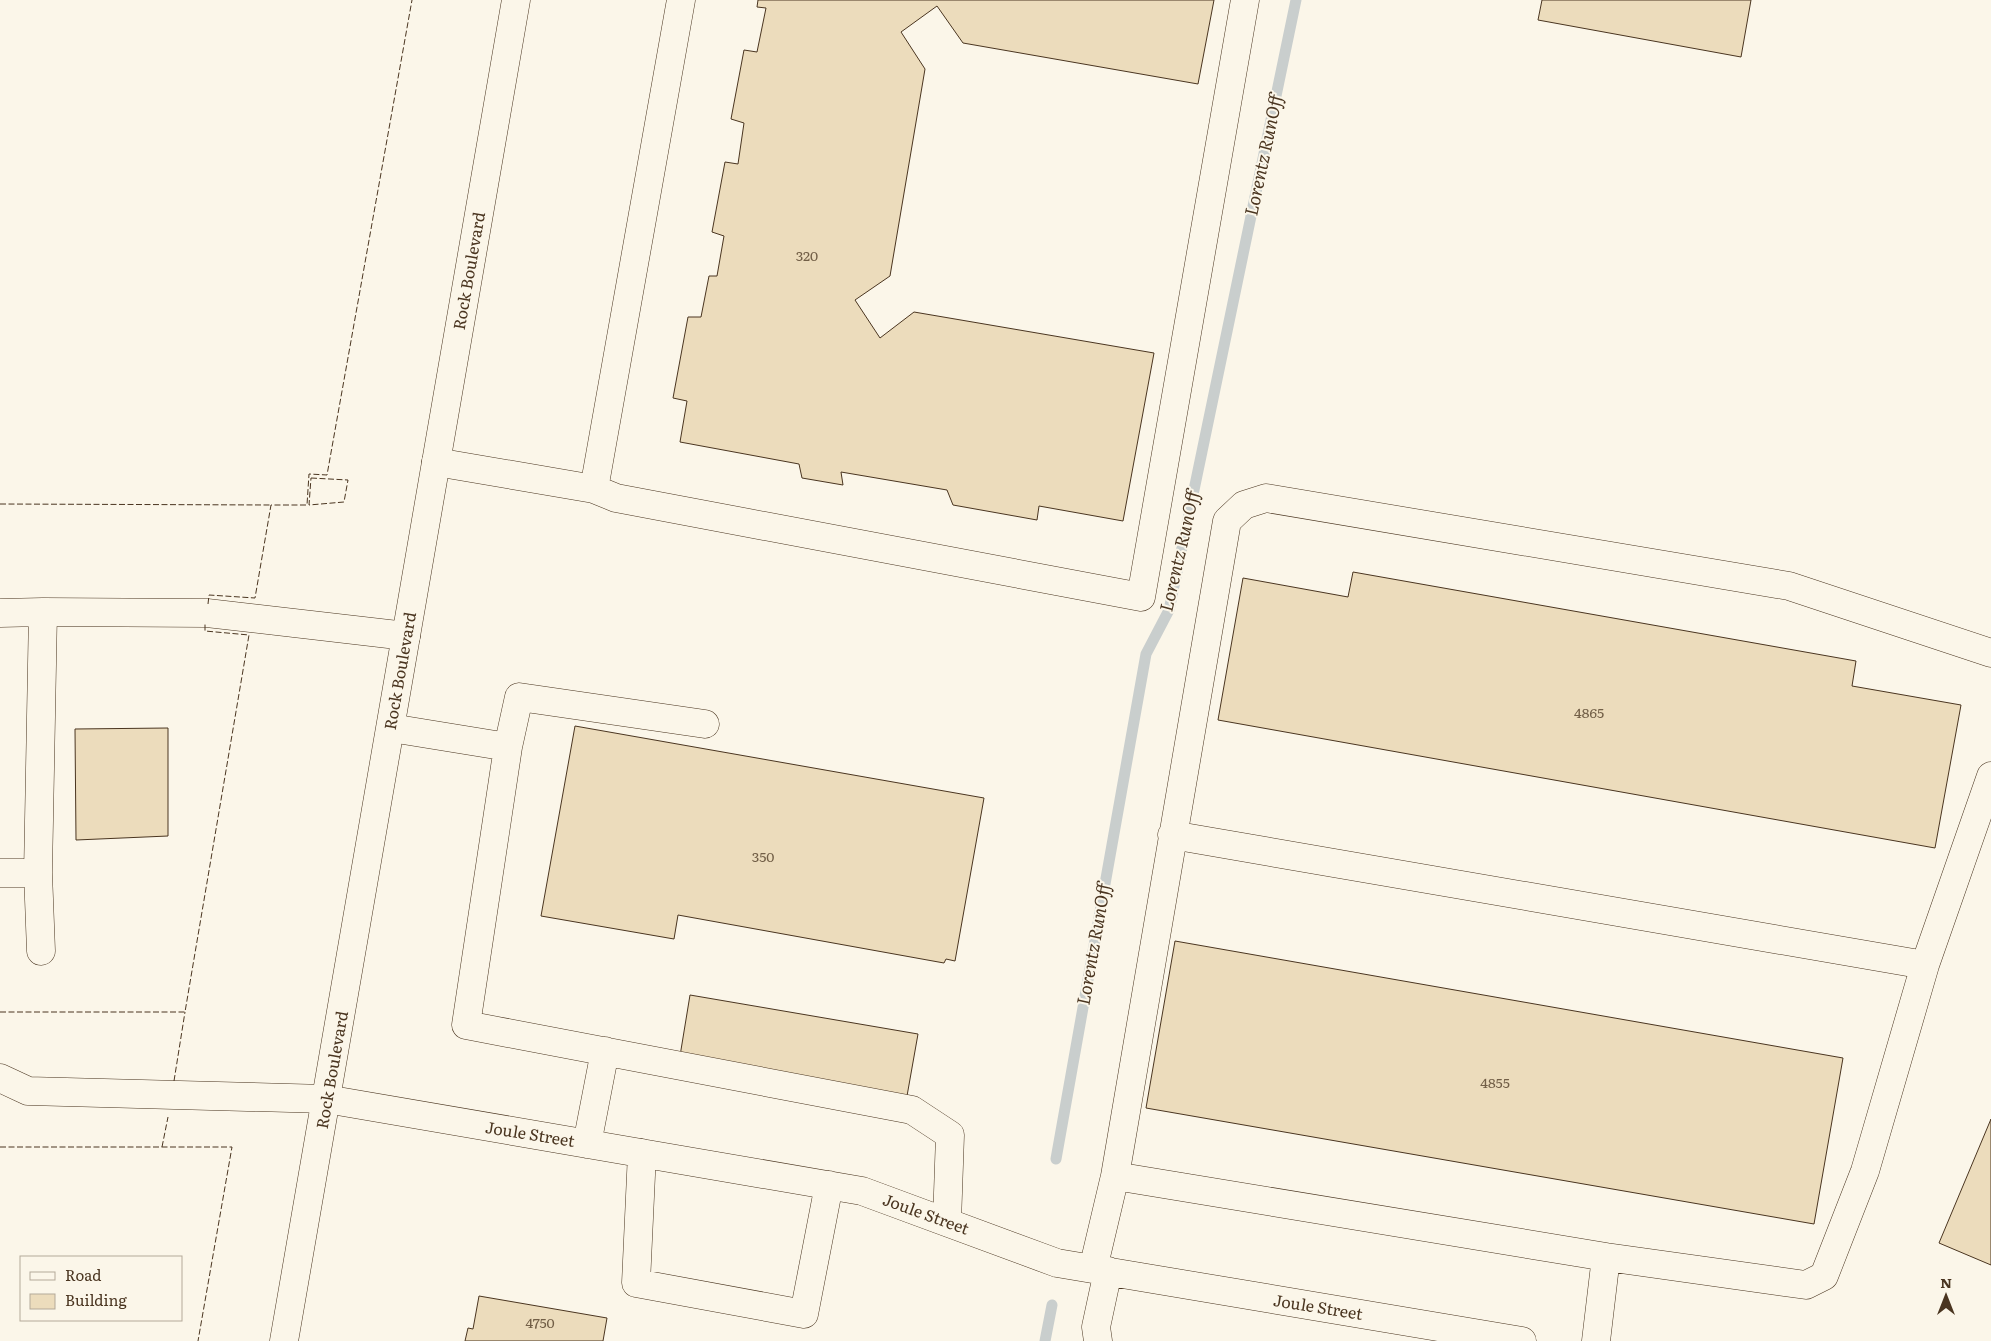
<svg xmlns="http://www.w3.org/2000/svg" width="1991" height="1341" font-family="Literata,serif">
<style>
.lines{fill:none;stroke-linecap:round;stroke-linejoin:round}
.stream{stroke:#c9cecd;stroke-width:11}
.building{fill:#ecdcbc;stroke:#4a3520}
.minor-casing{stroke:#4a3520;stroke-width:29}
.major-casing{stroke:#4a3520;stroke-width:29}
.minor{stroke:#fbf6e9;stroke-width:28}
.major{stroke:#fbf6e9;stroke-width:28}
.fence{stroke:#4a3520;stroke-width:1;stroke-dasharray:6 2.5;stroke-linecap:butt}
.labels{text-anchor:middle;stroke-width:4;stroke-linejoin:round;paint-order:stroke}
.number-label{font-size:14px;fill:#725f47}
.street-label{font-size:16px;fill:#4a3520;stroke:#fbf6e9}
.water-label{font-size:18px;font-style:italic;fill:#4a3520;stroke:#fbf6e9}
</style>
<rect width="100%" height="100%" fill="#fbf6e9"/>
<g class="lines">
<path class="stream" d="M1056,1159L1146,654L1169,610L1296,0
M1045,1341L1052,1305"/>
</g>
<path class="building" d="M758,0H1214L1198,84L963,43L937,6L901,32L925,69L890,276L855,300L880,338L914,312L1154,353L1123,521L1039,506L1037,520L953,505L947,490L841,472L843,485L802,478L799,464L680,442L687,401L673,398L688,317H701L709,276H717L724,236L712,232L725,162L738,164L744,123L731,119L744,50L757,52L766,8L757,7Z
M1542,0H1751L1741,57L1538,20Z
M1353,572L1856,661L1852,686L1961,705L1935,848L1218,720L1243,578L1348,597Z
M575,726L984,798L955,961L946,959L944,963L678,915L674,939L541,916Z
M168,728V836L76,840L75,729Z
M1175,941L1843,1058L1814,1224L1146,1108Z
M690,995L918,1034L907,1096L680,1056Z
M1991,1119V1265L1939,1243Z
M479,1296L607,1318L603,1341H465L468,1328L473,1329Z"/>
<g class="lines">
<g class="minor-casing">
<path id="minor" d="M436,462L594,489L681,0
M594,489L616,498L1141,597L1245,0
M43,612L207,613L406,636
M0,613L43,612L38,873L41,951
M391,728L508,747L466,1025L912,1110L950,1135L947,1222
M508,747L519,697L705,724
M1172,835L1925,965
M0,873H38
M0,1078L28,1091L326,1099L862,1191L1057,1263L1522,1341
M587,1144L605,1051
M642,1153L636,1283L804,1314L829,1185
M1115,1176L1227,521L1244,505L1266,498L1789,586L1991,653
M1606,1257L1806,1285L1824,1276L1865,1171L1925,965L1991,776
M1093,1269L1115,1176L1606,1257L1596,1341
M1098,1341L1096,1327L1108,1271"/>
</g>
<g class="major-casing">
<path id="major" d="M284,1341L516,0"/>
</g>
<use href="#minor" class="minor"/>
<use href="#major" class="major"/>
<path class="fence" d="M311,478L348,480L344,502L309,505Z
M0,504L271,505
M208,604L209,595L255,598L271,505H307L309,474L327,475L412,0
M0,1012H185L249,635L205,631V624
M174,1081L185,1012
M0,1147H232L198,1341
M162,1147L168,1117"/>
</g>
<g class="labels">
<g class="number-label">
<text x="807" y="261">320</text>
<text x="1589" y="718">4865</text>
<text x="763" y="862">350</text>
<text x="1495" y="1088">4855</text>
<text x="540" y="1328">4750</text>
</g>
<g class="street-label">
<text transform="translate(469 271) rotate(-80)" y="6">Rock Boulevard</text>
<text transform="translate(400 671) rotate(-80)" y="6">Rock Boulevard</text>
<text transform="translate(332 1070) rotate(-80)" y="6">Rock Boulevard</text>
<text transform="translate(530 1134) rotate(9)" y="6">Joule Street</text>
<text transform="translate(926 1214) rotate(20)" y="6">Joule Street</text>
<text transform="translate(1318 1307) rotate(9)" y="6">Joule Street</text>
</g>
<g class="water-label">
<text transform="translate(1264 155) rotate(-78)" y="6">Lorentz RunOff</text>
<text transform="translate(1180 551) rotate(-77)" y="6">Lorentz RunOff</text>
<text transform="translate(1094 944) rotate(-80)" y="6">Lorentz RunOff</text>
</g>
</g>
<rect x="20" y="1256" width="162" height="65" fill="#fbf6e9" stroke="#b4a999"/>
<rect x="30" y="1272" width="25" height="8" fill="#fbf6e9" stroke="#b4a999"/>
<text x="65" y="1281" font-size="15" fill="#4a3520">Road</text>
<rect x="30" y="1294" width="25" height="15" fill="#ecdcbc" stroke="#b4a999"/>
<text x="65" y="1306" font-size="15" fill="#4a3520">Building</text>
<g transform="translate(1946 1296)" stroke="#fbf6e9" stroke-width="4" paint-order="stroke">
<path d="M0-4L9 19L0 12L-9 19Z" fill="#4a3520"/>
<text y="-8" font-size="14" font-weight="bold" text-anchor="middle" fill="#4a3520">N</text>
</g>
</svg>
